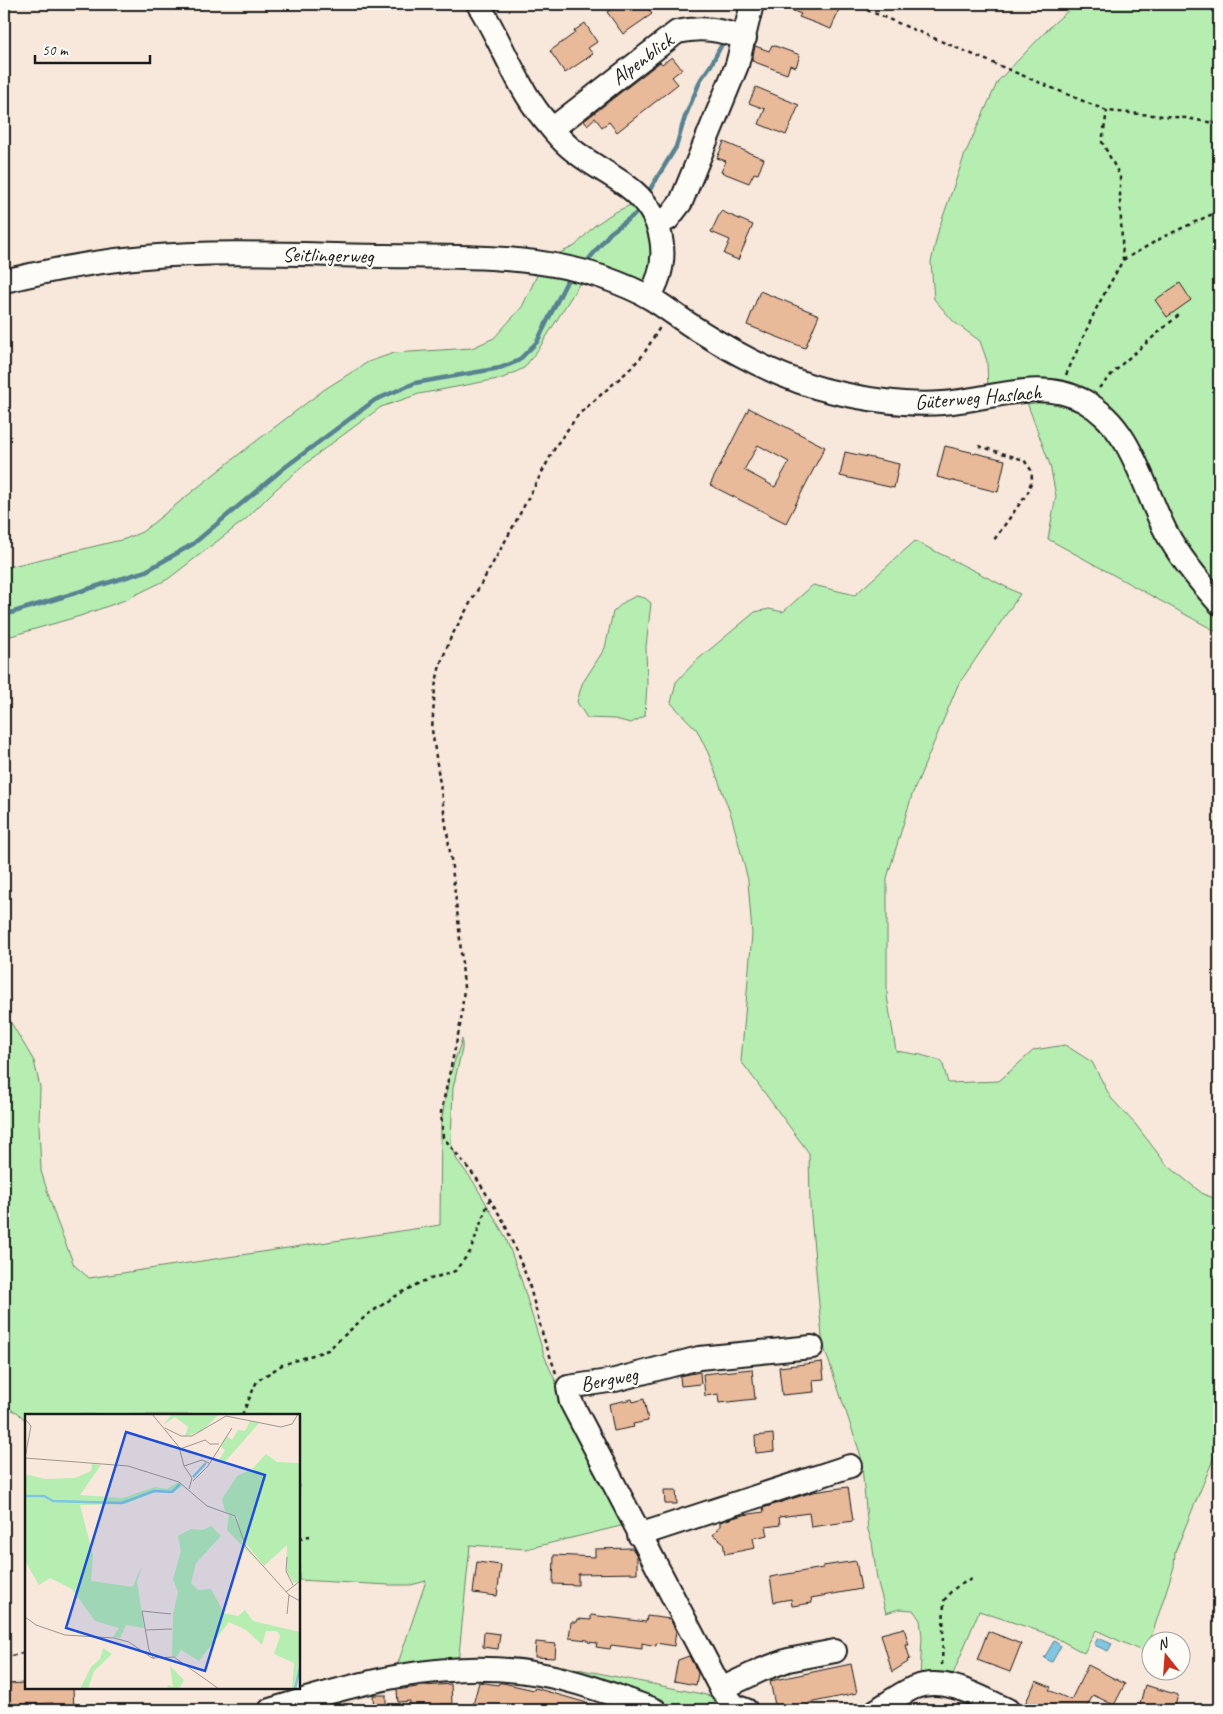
<svg xmlns="http://www.w3.org/2000/svg" width="1223" height="1714" font-family="Caveat,sans-serif">
<style>
.green{fill:#b6eeb1;stroke:#698566}
.water{fill:#80c6e1;stroke:#588292}
.lines{fill:none;stroke-linecap:round;stroke-linejoin:round}
.stream{stroke:#588292;stroke-width:4.5}
.building{fill:#e9ba9a;stroke:#1c1c1c;fill-rule:evenodd}
.minor-casing{stroke:#1c1c1c;stroke-width:26}
.path{stroke:#1c1c1c;stroke-width:2.5;stroke-dasharray:4 4;stroke-linecap:butt}
.minor{stroke:#fdfcf7;stroke-width:22}
.labels{text-anchor:middle;stroke-width:4.5;stroke-linejoin:round;paint-order:stroke}
.street-label{font-size:21px;fill:#1c1c1c;stroke:#fdfcf7}
.inset-river{fill:none;stroke:#80c6e1;stroke-width:2.5}
.inset-road{fill:none;stroke:#9f968f;stroke-width:1}
.view{fill:#1d4ed8;fill-opacity:0.15;stroke:#1d4ed8;stroke-width:2.5}
.inset-edge{fill:none;stroke:#1c1c1c;stroke-width:2.5}
</style>
<rect width="100%" height="100%" fill="#f7e8db"/>
<filter id="ink" filterUnits="userSpaceOnUse"><feTurbulence type="fractalNoise" baseFrequency=".02" numOctaves="2"/><feDisplacementMap in="SourceGraphic" scale="10" xChannelSelector="R" yChannelSelector="G"/><feConvolveMatrix kernelMatrix="1 2 1 2 8 2 1 2 1" color-interpolation-filters="sRGB"/></filter>
<g filter="url(#ink)">
<path class="green" d="M1076,4H1219V597L1198,572L1108,411L988,390L987,361L980,341L954,322L934,299L931,262L939,228L965,154L998,81L1054,23Z
M635,203L656,238L652,272L643,281L627,279L551,257L575,246L594,226L613,213Z
M540,269L583,278L540,347L524,368L503,378L419,394L381,407L320,452L276,489L246,519L168,579L125,600L80,616L4,638V568L125,539L142,532L238,455L325,389L368,362L394,353L472,348L494,338L522,307Z
M1045,395L1103,422L1219,611V633L1048,539L1056,496L1050,465L1025,397Z
M915,541L1020,594L958,685L912,795L887,878V996L896,1051L921,1055L942,1061L948,1083L999,1081L1034,1050L1065,1045L1092,1062L1111,1098L1136,1125L1166,1164L1203,1194L1219,1200V1445L1175,1552L1174,1567L1146,1653L1096,1630L1084,1653L1051,1635L979,1611L951,1679L920,1680L922,1636L920,1620L913,1610L899,1609L886,1613L877,1579L872,1542L868,1530L861,1456L825,1350L822,1337L810,1205L809,1153L741,1061L752,934L748,880L732,818L709,755L697,730L671,703L676,682L696,661L755,612L769,609L783,612L813,585L855,595Z
M636,596L645,598L651,603L646,647L647,684L645,716L631,723L615,719L587,718L577,702L582,684L605,648L613,612L624,602Z
M4,1011L34,1061L40,1087L39,1125L41,1171L56,1219L74,1265L89,1278L440,1225L441,1122L449,1078L462,1039V1049L453,1088L451,1143L457,1160L473,1181L505,1236L521,1279L544,1355L553,1376L568,1403L629,1524L526,1549L470,1545L458,1664L395,1672L426,1581L411,1585H389L299,1580V1415H26V1421L17,1412L4,1407Z
M563,1666L702,1694L710,1696L739,1710H672L607,1686L554,1670Z"/>
<path class="water" d="M1098,1638L1112,1644L1108,1651L1094,1645Z
M1054,1641L1061,1646L1052,1662L1044,1658Z"/>
<g class="lines">
<path class="stream" d="M649,191L676,147L685,117L701,79L711,65L722,44
M585,264L610,233L638,212
M4,615L146,571L193,544L284,468L375,400L415,383L500,368L518,361L537,342L569,277"/>
</g>
<path class="building" d="M619,4H645L652,14L623,34L607,12Z
M778,4H841L831,29L799,17L801,14L778,5Z
M585,23L597,42L588,48L593,54L565,73L550,51L575,33L574,31Z
M772,45L800,55L796,67L790,65L787,74L752,61L755,46L769,51Z
M672,57L682,69L672,77L678,84L617,132L609,122L602,127L595,118L587,125L584,121L660,62L662,64Z
M756,87L799,105L786,135L759,124L765,109L749,103Z
M724,142L764,159L758,174L754,173L749,183L721,172L726,161L717,158Z
M721,211L753,225L738,260L724,254L730,240L711,232Z
M1180,283L1191,300L1167,317L1155,300Z
M760,291L819,315L805,348L747,325Z
M749,408L825,447L786,523L710,485ZM758,445L789,462L775,487L744,470Z
M945,446L1005,460L998,492L937,477Z
M845,452L899,464L894,488L840,476Z
M822,1362L824,1379L813,1380L814,1392L782,1395L779,1367Z
M752,1369L755,1399L719,1403L718,1394L705,1396L703,1374Z
M700,1372L701,1384L681,1386L680,1376Z
M632,1399L633,1402L644,1399L648,1421L633,1424L634,1427L614,1431L609,1404Z
M773,1434L774,1451L756,1453L755,1436Z
M848,1487L853,1521L811,1527L809,1513L779,1517L780,1525L766,1527L768,1535L753,1538L755,1548L725,1554L723,1542L713,1535L720,1526V1522L743,1515L764,1512L763,1508L813,1492Z
M664,1490H676L677,1504H665Z
M632,1548L637,1556V1573L578,1574V1585L553,1584L554,1555L595,1557V1549Z
M856,1561L861,1589L811,1598L812,1603L792,1606L791,1599L774,1602L770,1577L823,1568V1566Z
M477,1562L501,1565L497,1596L473,1593Z
M591,1615L646,1622L647,1616L670,1619L676,1631L674,1646L656,1643V1646L642,1643V1649L611,1645L610,1649L596,1647L597,1643L588,1642V1640L569,1638L571,1622H577L578,1619L591,1620Z
M904,1628L909,1645H906L910,1659L907,1660L908,1662L892,1672L881,1634Z
M988,1631L1021,1644L1010,1672L977,1660Z
M484,1632L500,1634L498,1649L483,1647Z
M536,1642L556,1644L555,1658L535,1657Z
M689,1656L698,1673L696,1685L674,1681L678,1660Z
M851,1664L857,1693L809,1703V1706L787,1710H776L770,1681Z
M1088,1665L1125,1684L1114,1705L1093,1695L1087,1707L1094,1710H1022L1036,1681L1051,1687L1049,1690L1071,1700Z
M479,1682L498,1685L499,1683H503L534,1690L535,1688L601,1707L600,1710H493L473,1705Z
M26,1683V1688H73L74,1710H53V1703L4,1705V1684Z
M451,1684L452,1704H441L442,1710H416V1706H410V1701L398,1702L397,1690L424,1686Z
M1145,1685L1178,1695L1174,1710H1148L1139,1708Z
M373,1695H386V1710H374Z"/>
<g class="lines">
<g class="minor-casing">
<path id="minor" d="M478,4C501,40 515,83 542,117C550,126 558,137 567,145C584,161 608,172 627,186C664,213 673,259 649,297
M552,129L677,32C702,26 720,30 745,38
M657,224L668,219L681,202L737,65L752,4
M4,281C50,270 98,261 145,257C225,250 305,255 385,256C457,257 533,254 602,277C619,283 637,290 652,299C668,309 682,320 698,330C739,356 786,381 834,392C869,400 907,406 943,403C990,400 1040,377 1084,401C1133,428 1142,486 1166,532C1180,558 1199,581 1219,603
M639,1535L850,1466
M721,1689L761,1670L788,1660L835,1651
M270,1710C356,1683 448,1657 539,1674C579,1681 617,1696 655,1710
M746,1710L735,1706L721,1689L571,1402L568,1387L615,1380L699,1358L812,1347
M877,1710C888,1703 900,1694 913,1688C945,1675 979,1697 1008,1710"/>
</g>
<path class="path" d="M867,10L1107,111L1186,118L1219,124
M1123,260L1165,236L1219,211
M1066,375L1096,309L1123,260L1120,200V176L1102,142L1107,111
M1099,388L1123,363L1181,313
M979,446L1024,460L1031,470L1032,479L1028,492L994,540
M556,1373L543,1336L528,1280L504,1222L477,1179L443,1137L441,1112L461,1021L464,988L459,928L451,859L432,730L435,687L440,665L451,637L507,538L557,444L579,414L628,371L643,355L660,327
M242,1415L257,1381L282,1365L328,1350L367,1315L394,1297L421,1282L455,1271L470,1252L490,1198
M299,1538L310,1536
M4,1658L26,1652
M942,1665L944,1601C951,1589 959,1585 972,1579"/>
<use href="#minor" class="minor"/>
</g>
</g>
<g class="labels">
<g class="street-label">
<text transform="translate(642 59) rotate(-37)" y="7">Alpenblick</text>
<text transform="translate(328 255) rotate(1)" y="7">Seitlingerweg</text>
<text transform="translate(978 397) rotate(-5)" y="7">Güterweg Haslach</text>
<text transform="translate(609 1379) rotate(-11)" y="7">Bergweg</text>
</g>
</g>
<g transform="translate(25 1414)">
<rect width="275" height="275" fill="#f7e8db"/>
<path d="M147,0H194L177,17L160,22L163,13L150,3L138,11ZM225,7L234,9L199,49L194,46L200,36L196,33L201,22L207,26L213,16L220,17ZM241,40L252,48L275,49V167L269,169L261,156L262,131L239,152L216,123L213,104L200,97L197,85L212,62L227,55ZM67,50L76,51L55,81L98,84L130,73L142,75L153,68L158,71L148,79L130,78L100,90L55,91L68,141L66,167L108,173L112,162L117,153L112,167L119,214L101,211L95,224L88,223L94,214L70,207L47,175L25,164L14,171L0,147V60L20,65L50,64L66,57ZM204,99L213,107L218,130L233,148L202,116ZM186,112L196,122L171,149L166,169L173,176L186,175L199,199L213,202L220,196L228,207L275,218L272,275H267L269,249L249,240L255,222L252,217H241L237,231L221,216L204,208L174,247L156,236L151,243L147,242L148,200L153,178L148,165L156,137L153,122L166,115L178,116ZM78,234L87,240L69,257L63,275H55L66,253L75,245ZM145,252L159,266L154,275H142L143,271L148,273Z" fill="#b6eeb1"/>
<path class="inset-river" d="M168,63L181,49M0,82H19L28,87L97,89L129,77L147,78L155,70M270,275L275,254"/>
<path class="inset-road" d="M127,0L154,33L159,52L167,64L164,75M0,5L6,12L0,44M140,14L156,22H167L201,2L256,13L267,10L273,0M155,35L180,26L185,30H194M0,44L103,52L154,68L182,92L210,102L221,133L264,181L275,187M159,52L177,46L184,49M168,67L183,52L207,14M262,143L261,157L268,171M261,178L275,167M262,200L264,181M0,203L11,211L40,221L89,224L104,228L127,244L149,243L194,275M120,216L147,215M129,245L124,236L117,197L146,200"/>
<path class="view" d="M101,18L240,61L180,257L41,214Z"/>
<rect width="275" height="275" class="inset-edge"/>
</g>
<rect width="1223" height="1714" fill="none" stroke="#fdfcf7" stroke-width="20"/>
<rect x="10" y="10" width="1203" height="1694" fill="none" stroke="#1c1c1c" stroke-width="2" filter="url(#ink)"/>
<g transform="translate(1166 1656) rotate(343)"><circle r="24" fill="#fdfcf7" stroke="#a3a29f"/>
<path d="M0-4L9 19L0 12L-9 19Z" fill="#c8321e"/>
<text y="-8" font-size="14" font-weight="bold" text-anchor="middle" fill="#1c1c1c">N</text>
</g>
<path d="M35 55v8h115v-8" fill="none" stroke="#1c1c1c" stroke-width="2.5"/>
<text x="42" y="55" font-size="15" fill="#1c1c1c" stroke="#fdfcf7" stroke-width="4" paint-order="stroke">50 m</text>
</svg>
